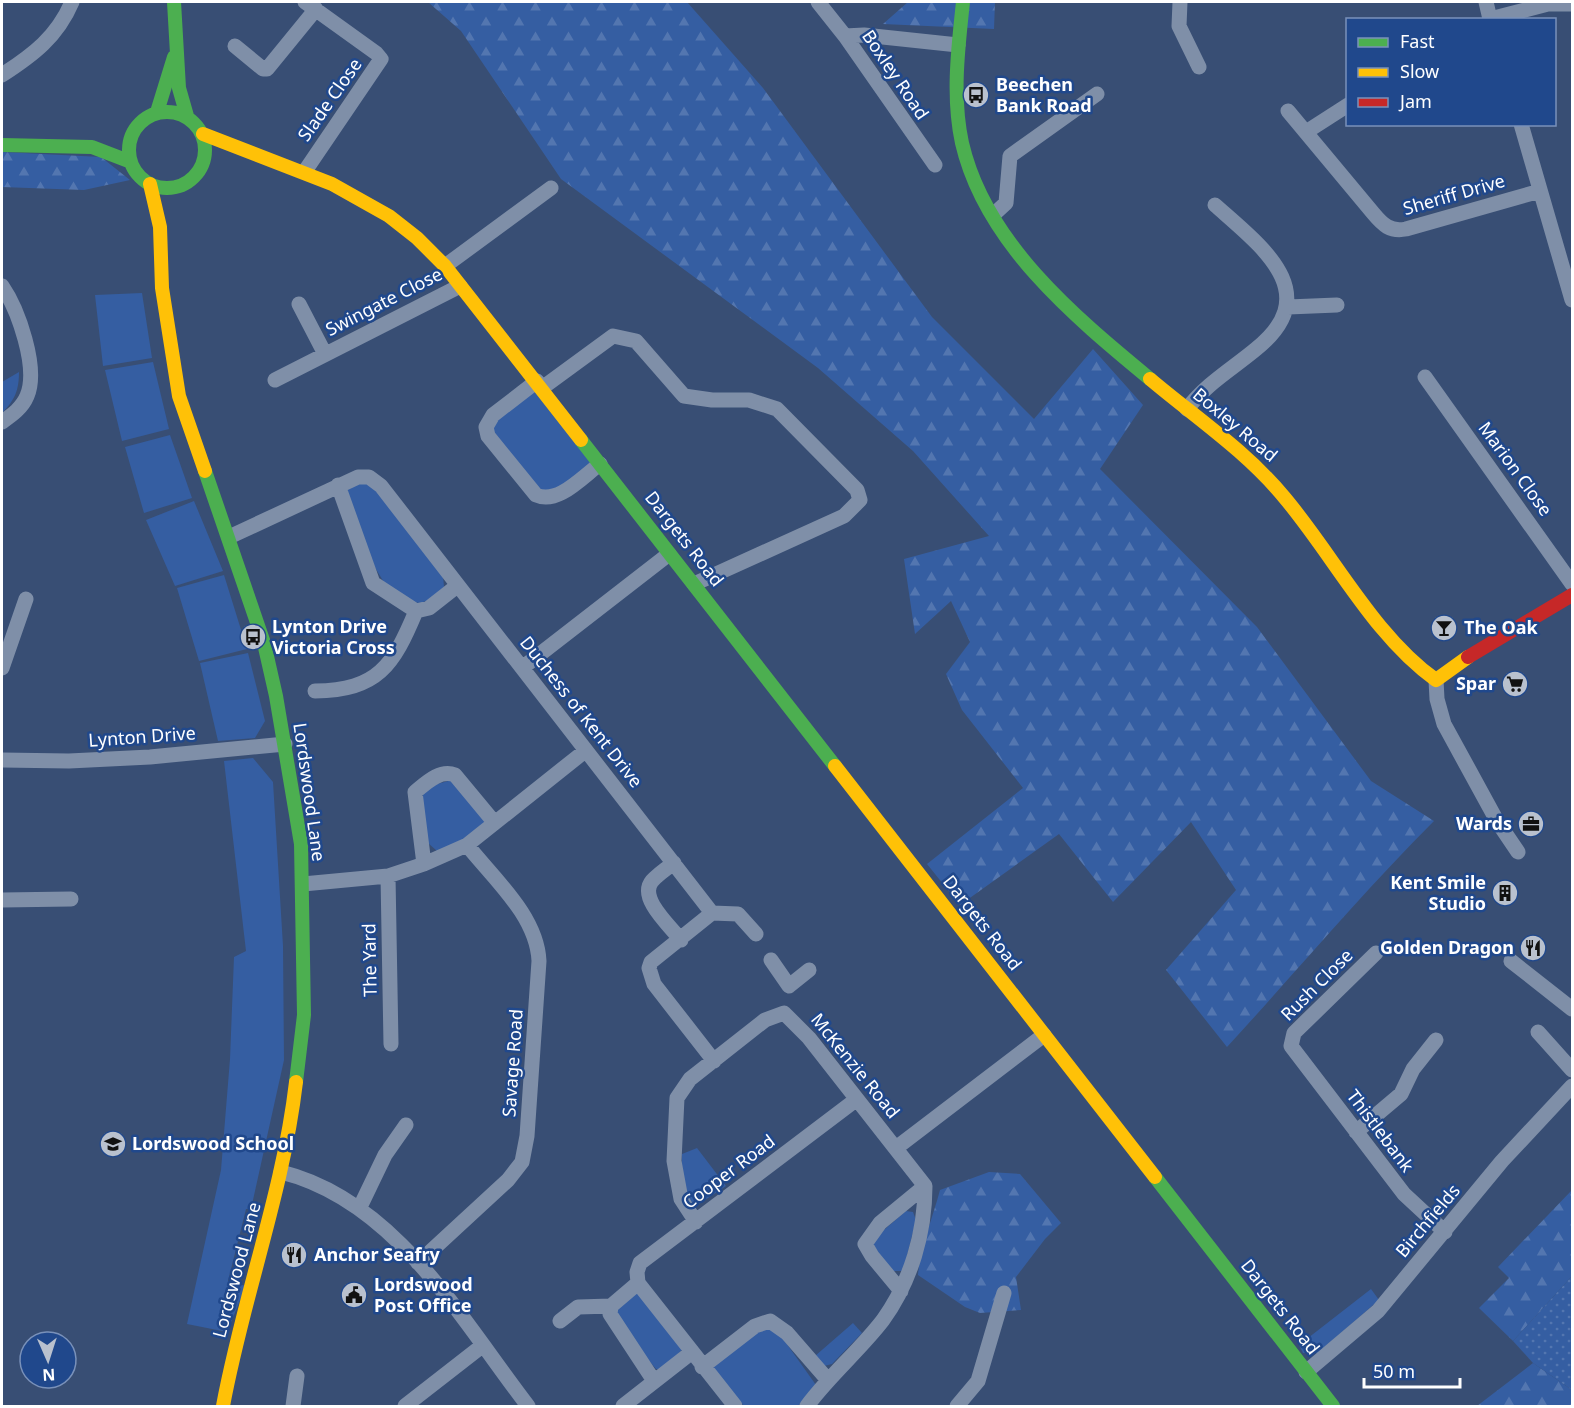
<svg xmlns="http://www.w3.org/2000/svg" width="1574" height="1408" font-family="'Noto Sans',sans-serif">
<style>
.green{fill:#355ea2}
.forest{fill:url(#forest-firs)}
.park{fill:url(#park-dots)}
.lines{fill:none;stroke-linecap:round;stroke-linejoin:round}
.street{stroke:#7f8fa8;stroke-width:15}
.fast{stroke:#4caf50;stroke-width:14}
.slow{stroke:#ffc107;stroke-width:14}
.jam{stroke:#c62828;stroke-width:14}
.labels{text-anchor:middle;stroke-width:5;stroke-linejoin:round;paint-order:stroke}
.street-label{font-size:18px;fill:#fff;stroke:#20488c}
.poi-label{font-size:18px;font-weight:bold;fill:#fff;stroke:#20488c;text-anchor:start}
</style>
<defs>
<pattern id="forest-firs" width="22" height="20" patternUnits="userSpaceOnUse" patternTransform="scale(1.5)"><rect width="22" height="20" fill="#355ea2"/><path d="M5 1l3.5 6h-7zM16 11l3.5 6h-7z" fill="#5376b0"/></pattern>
<pattern id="park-dots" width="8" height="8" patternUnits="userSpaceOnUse" patternTransform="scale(1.5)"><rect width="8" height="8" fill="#355ea2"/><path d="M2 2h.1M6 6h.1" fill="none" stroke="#5376b0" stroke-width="1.8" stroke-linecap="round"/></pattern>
</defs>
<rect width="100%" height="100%" fill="#384e74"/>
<path class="green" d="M142,293L152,358L103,366L95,295Z
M153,362L169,429L122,441L105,370Z
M19,372C19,390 15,400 2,413V382Z
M537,381L600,464L558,495H536L487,421Z
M170,435L192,498L144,513L125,447Z
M363,481L375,488L443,576L444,587L429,600L420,603L412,602L385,584L371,561L346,493L349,487Z
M194,501L223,571L175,586L146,520Z
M224,575L247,649L199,661L177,588Z
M248,653L265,721L255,738L218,741L200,663Z
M253,758L273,782L283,946L284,1060L251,1209H246L228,1281L246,1286L227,1332L187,1324L221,1170L230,1059L234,957L246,951L224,761Z
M452,780L485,821L484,824L472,836L437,851L428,843L421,800L426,787Z
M697,1148L726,1186L696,1206C678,1191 682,1176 682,1154Z
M906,1211L913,1212L916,1220L905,1264L902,1271H890L871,1241Z
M1371,1289L1379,1300L1318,1353H1303L1299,1345Z
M635,1293H643L682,1350L662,1369H656L616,1321L615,1307Z
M853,1323L862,1333L832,1364L824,1366L815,1356Z
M774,1326L816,1385L798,1406H744L713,1369L714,1361L755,1329Z"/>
<path class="forest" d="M428,2H687L763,88L932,317L1034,419L1093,349L1143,405L1100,469L1257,627L1371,781L1434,821C1362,893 1296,972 1227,1047L1166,970L1236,890L1191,822L1113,902L1059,834L960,905L927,864L1023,788L962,710L946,674L970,642L951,601L915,634L904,559L989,536L913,451L818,368L561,179L461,31Z
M908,2H995L994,29L883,24Z
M2,152L101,157L130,180L84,190L2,187Z
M989,1172L1020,1174L1061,1223L1045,1239L1016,1277L1021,1310L980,1313L965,1307L918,1275C920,1248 933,1217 940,1190Z
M1572,1190V1276L1513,1341L1479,1308L1509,1278L1498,1267Z
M1533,1363L1572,1390V1406H1477Z"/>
<path class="park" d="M1572,1276V1390L1533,1363L1513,1341Z"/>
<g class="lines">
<path class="street" d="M818,2L845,36L864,35L958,45
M1180,2L1179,26L1199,67
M1486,2L1490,19L1548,4H1572
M845,36L935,165
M235,46L263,69H267L316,9
M2,75C33,55 57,37 72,2
M1288,111L1373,213C1383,225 1390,232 1406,229L1540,191
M1521,124L1572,300
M1306,132L1348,105
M305,171L381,59L376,53L305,2
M993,215L1006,203L1010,156L1097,94
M445,266L551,188
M2,286C18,309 39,368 27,396C22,408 12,415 2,422
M299,304L325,354
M1288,307L1337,305
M1425,377L1572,584
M275,380L460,286
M537,381L493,415L486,427L488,436L536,495C558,505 582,477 600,464
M542,388L613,336L636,341L684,396L712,400H749L777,409L857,490L860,500L844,516L694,584
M1187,409C1206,384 1232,369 1256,349C1326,293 1261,246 1215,205
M338,485L373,583L416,611L429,608L457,586
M229,537L358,477H369L381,486L712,913L651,962L649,968L654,984L714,1061
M2,668L26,599
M522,668L669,554
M1436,680L1437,699L1444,724L1497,821L1518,852
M315,691C378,690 393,666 416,611
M2,760L69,761L150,757L285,744
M674,863C667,868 658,874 652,881C638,898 670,926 681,940
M424,864L415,792C426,783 440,769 455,775L494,822
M388,876L391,1044
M303,884L388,876L424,864L467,845L585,751
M2,900L71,899
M712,913L738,914L756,934
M1376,953L1294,1033L1291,1046L1404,1194L1445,1232
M771,960L789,986L809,970
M1511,961L1572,1009
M1538,1032L1572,1070
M1356,1132L1401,1094L1413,1069L1436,1040
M896,1148L1044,1035
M281,1172C395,1200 461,1319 528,1406
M360,1207L385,1155L406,1125
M696,1222L681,1199L674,1161L677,1098L690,1079L765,1020L784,1013L809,1038L925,1186C925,1233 911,1281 883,1320C860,1350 830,1375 807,1406
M418,1263L508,1180L522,1162L527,1136L539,961C537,916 494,879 467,845
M638,1283L611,1306L610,1314L654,1381
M901,1291L872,1256L865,1244L880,1223L925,1186
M560,1321L578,1307L611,1306
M702,1367L755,1326L770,1321L787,1333L827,1379
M1306,1372L1378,1311L1502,1161L1572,1086
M293,1406L297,1376
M405,1406L482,1346
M623,1406L692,1352
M735,1406L638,1283L637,1272L640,1263L857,1099
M957,1406L978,1381L1004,1293"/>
<path class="fast" d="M174,2L179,88L187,116
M963,2C958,49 952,97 962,143C985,243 1075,317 1150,379
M129 150a38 38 0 1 1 76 0a38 38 0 1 1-76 0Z
M157,112L174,57
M2,145L92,147L131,162
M581,440L835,766
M205,471L264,643L276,696L301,844L304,1015L296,1082
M1155,1177L1333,1406"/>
<path class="slow" d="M203,134L332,184L389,216L417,238L445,266L581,440
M150,184L160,227L162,288L179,396L205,471
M1150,379C1195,417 1246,451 1284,497C1334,556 1373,635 1436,680L1468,657
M835,766L1155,1177
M223,1406C243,1297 283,1193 296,1082"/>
<path class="jam" d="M1468,657L1572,595"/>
</g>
<defs>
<g id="bus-disc" transform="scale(1.35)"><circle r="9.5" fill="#b9c1ce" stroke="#20488c"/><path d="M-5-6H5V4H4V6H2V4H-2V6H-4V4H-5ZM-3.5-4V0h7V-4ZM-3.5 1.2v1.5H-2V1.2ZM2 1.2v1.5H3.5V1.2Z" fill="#111"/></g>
<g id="bar-disc" transform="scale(1.35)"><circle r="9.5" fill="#b9c1ce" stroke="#20488c"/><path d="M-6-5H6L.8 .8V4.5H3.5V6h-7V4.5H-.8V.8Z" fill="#111"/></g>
<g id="supermarket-disc" transform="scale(1.35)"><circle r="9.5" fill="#b9c1ce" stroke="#20488c"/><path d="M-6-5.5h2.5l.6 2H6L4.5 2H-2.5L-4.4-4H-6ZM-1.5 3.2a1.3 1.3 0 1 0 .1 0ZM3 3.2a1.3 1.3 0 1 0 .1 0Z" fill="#111"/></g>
<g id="office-disc" transform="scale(1.35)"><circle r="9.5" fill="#b9c1ce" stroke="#20488c"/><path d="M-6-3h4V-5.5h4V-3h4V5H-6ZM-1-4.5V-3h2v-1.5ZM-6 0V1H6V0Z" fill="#111"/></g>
<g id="building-disc" transform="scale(1.35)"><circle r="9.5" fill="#b9c1ce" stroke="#20488c"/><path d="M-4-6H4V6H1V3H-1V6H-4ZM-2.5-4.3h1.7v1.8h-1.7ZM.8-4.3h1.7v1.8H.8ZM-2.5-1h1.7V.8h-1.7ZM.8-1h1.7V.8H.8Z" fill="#111"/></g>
<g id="restaurant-disc" transform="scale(1.35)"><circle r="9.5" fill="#b9c1ce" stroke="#20488c"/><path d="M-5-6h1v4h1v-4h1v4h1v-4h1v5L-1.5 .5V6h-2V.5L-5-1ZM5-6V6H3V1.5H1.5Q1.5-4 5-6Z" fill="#111"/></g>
<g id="school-disc" transform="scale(1.35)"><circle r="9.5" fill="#b9c1ce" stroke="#20488c"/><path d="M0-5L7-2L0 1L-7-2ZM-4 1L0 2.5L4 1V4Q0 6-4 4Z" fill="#111"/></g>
<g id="civic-disc" transform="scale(1.35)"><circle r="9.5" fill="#b9c1ce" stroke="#20488c"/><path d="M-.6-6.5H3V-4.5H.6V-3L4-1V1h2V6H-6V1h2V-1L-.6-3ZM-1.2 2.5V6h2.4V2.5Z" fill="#111"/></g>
</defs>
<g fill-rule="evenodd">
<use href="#bus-disc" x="976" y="95"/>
<use href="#bar-disc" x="1444" y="628"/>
<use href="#bus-disc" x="253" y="637"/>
<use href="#supermarket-disc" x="1515" y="684"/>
<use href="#office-disc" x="1531" y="824"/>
<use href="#building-disc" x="1505" y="893"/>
<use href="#restaurant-disc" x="1533" y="948"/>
<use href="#school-disc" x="113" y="1144"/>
<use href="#restaurant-disc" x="294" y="1255"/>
<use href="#civic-disc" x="354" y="1295"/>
</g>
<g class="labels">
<g class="street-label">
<text transform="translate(895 75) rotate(56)" y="6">Boxley Road</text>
<text transform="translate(330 100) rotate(-55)" y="6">Slade Close</text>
<text transform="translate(1454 195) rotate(-16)" y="6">Sheriff Drive</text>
<text transform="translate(384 302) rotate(-27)" y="6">Swingate Close</text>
<text transform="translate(1235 425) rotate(40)" y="6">Boxley Road</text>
<text transform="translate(1515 469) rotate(54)" y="6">Marion Close</text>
<text transform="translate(684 539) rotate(52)" y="6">Dargets Road</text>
<text transform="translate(581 712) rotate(52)" y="6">Duchess of Kent Drive</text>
<text transform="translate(142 737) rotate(-4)" y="6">Lynton Drive</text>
<text transform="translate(309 792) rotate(82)" y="6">Lordswood Lane</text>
<text transform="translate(982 923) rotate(52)" y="6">Dargets Road</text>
<text transform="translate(370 960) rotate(-91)" y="6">The Yard</text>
<text transform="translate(1317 985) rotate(-45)" y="6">Rush Close</text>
<text transform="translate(513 1063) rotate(-86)" y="6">Savage Road</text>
<text transform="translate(855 1066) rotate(51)" y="6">McKenzie Road</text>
<text transform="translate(1380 1131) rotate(53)" y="6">Thistlebank</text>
<text transform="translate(729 1172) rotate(-37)" y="6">Cooper Road</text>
<text transform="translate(1428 1221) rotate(-50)" y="6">Birchfields</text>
<text transform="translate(237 1270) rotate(-75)" y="6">Lordswood Lane</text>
<text transform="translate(1280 1307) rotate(52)" y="6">Dargets Road</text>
</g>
<g class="poi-label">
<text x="996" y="91">Beechen<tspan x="996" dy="21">Bank Road</tspan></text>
<text x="272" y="633">Lynton Drive<tspan x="272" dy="21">Victoria Cross</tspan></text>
<text x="1464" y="634">The Oak</text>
<text x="1496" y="690" text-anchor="end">Spar</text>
<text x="1512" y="830" text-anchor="end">Wards</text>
<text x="1486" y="889" text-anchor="end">Kent Smile<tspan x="1486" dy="21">Studio</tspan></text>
<text x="1514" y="954" text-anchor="end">Golden Dragon</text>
<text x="132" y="1150">Lordswood School</text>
<text x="314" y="1261">Anchor Seafry</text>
<text x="374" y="1291">Lordswood<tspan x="374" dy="21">Post Office</tspan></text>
</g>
</g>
<rect width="1574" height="1408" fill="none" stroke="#ffffff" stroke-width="6"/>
<rect x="1346" y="18" width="210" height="108" fill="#20488c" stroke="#7991ba" stroke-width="1.5"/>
<rect x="1358" y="38" width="30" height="9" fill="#4caf50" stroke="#7991ba" stroke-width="1.5"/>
<text x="1400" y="48" font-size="18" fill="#ffffff">Fast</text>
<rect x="1358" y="68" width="30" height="9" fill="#ffc107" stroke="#7991ba" stroke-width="1.5"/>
<text x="1400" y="78" font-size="18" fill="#ffffff">Slow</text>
<rect x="1358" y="98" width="30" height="9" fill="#c62828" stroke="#7991ba" stroke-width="1.5"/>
<text x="1400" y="108" font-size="18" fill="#ffffff">Jam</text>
<g transform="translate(48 1360) rotate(177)"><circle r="28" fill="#20488c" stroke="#7991ba" stroke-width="1.5"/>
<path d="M0-4.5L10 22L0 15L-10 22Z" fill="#b9c1ce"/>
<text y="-9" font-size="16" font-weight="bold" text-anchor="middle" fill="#ffffff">N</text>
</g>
<path d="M1364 1378v9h96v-9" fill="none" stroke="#ffffff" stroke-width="3"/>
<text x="1373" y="1378" font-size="18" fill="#ffffff" stroke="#20488c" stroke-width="4.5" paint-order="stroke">50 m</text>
</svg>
